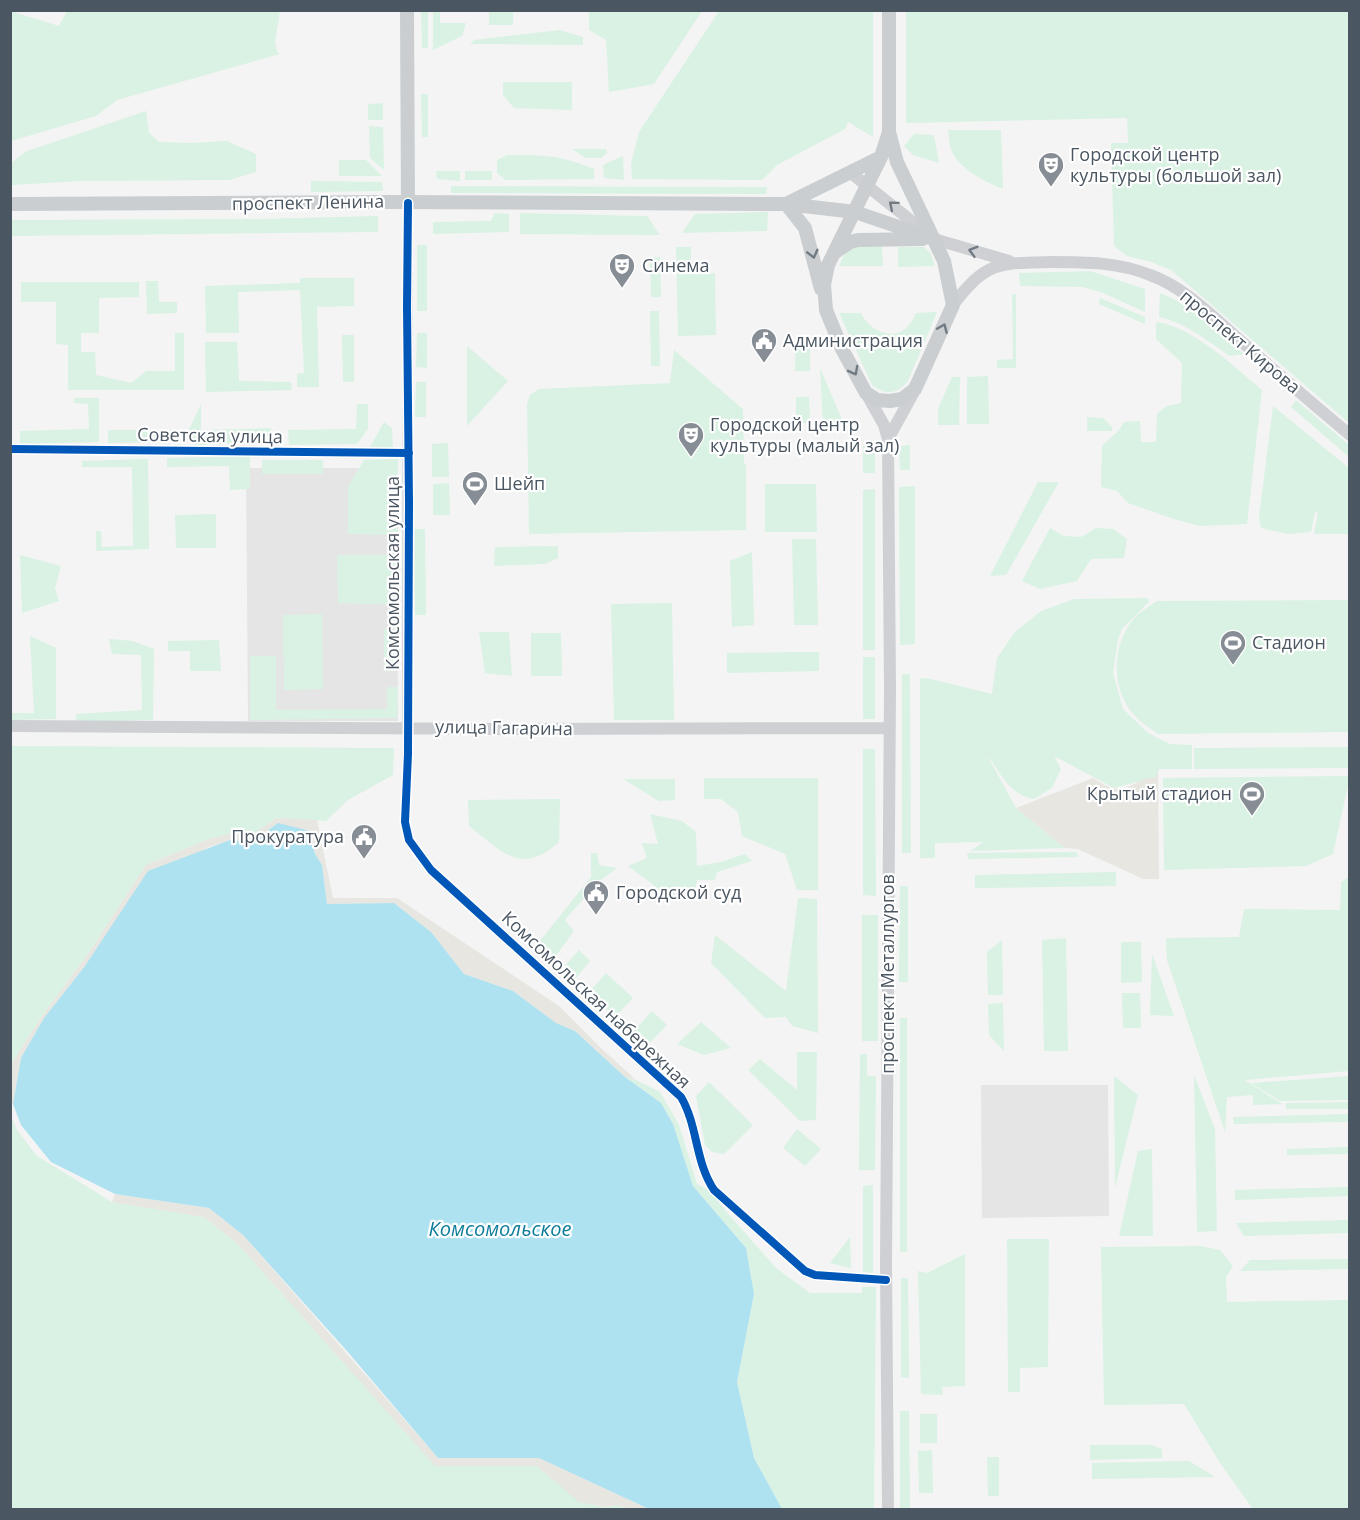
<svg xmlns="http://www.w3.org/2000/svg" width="1360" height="1520" font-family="'Open Sans',sans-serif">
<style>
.education{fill:#e6e5e6}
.green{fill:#d9f2e3}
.sand{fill:#e7e6e1}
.water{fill:#aee2f0}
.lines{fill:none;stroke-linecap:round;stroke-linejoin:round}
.minor{stroke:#ced0d2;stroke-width:8}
.tertiary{stroke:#ced0d2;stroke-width:10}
.secondary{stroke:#ced0d4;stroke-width:12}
.primary{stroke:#caced1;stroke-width:14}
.cycleway-casing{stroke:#fff;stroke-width:11}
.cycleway{stroke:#0057b8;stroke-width:8}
.oneway{stroke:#727b84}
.oneway2{stroke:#707a83}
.labels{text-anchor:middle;stroke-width:4.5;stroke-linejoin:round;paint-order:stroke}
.poi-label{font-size:18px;fill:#4a5661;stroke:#fff;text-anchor:start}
.street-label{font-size:18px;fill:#4a5661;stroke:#fff}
.water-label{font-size:20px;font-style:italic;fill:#0c7c9b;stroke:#fff}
</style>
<rect width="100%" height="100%" fill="#f4f4f4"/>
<path class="education" d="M246,468H397L398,721H248Z
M981,1085H1108L1109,1216L982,1218Z"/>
<path class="green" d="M10,11L59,26L67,11H280L275,42L277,52L280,54L117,100L96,116L11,141Z
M421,11H428V48H422Z
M433,11H440V23H466L462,36L433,50Z
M489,11H513V25H489Z
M589,11V10L702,11L654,84L609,92L606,40L589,30Z
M719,11H873V137L848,122L845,129L777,165L762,180L632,179L631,164L639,132Z
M906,11H1349V423L1171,270L1151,262L1127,256L1114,246L1111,143H1128L1127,118L906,123Z
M560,30L583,37V45L470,44L474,40Z
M503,82H572V110L514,108L503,95Z
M421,94H428V137H422Z
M383,103V120H368V104Z
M146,111L149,133L159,142L192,143L227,141L256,154V172L229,180L82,181L11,185V163L27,151Z
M369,126L383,127L384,170L370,158Z
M948,130H1001L1003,189C984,181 958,169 951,149C949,143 949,136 948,130Z
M914,134L934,135L939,163L913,155L904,146Z
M572,149H606L607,153L601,158H586Z
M507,155C542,155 561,155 594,169V179L506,180L497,173V160Z
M623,156L624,180L604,178L603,165Z
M339,160H366L382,176H339Z
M436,171H460V181L437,179Z
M465,171H492V180H465Z
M311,181L382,182L383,191L311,192Z
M451,186L767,187L766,194L451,193Z
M768,212L767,231L682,233L695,214Z
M495,213L509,214V232L433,234V222L491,221Z
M520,213L647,216L660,235L520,234Z
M378,216V232L11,236V220L259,219Z
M417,245H427V311H417Z
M882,246L883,266H839L844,255L852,247Z
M676,247H691V274L715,273L716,335L678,336Z
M898,247H924L931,254L935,266L898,267Z
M650,257H660L661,297H651Z
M1090,271L1145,289V312L1101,292L1082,287L1020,286L1019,273Z
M300,278H354V306L317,307L319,387H297V374L304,373L300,290L238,292L239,333H206L205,286L300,283Z
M146,281H158L159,302H177V313L147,314Z
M21,282H139V297L99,298V333H81V352H95L96,375L131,383L146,371H175V333H184V390H68V345L56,344V302H21Z
M1160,293C1196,308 1216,328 1244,354L1230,356C1207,341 1186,323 1159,317Z
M1012,294H1016V368H997V360L1013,359Z
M1100,298L1145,317V324L1099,304Z
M650,311H659L660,366H651Z
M937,312L908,381C896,395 886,395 872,385L839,313H861C869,331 894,343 909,325C912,322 914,317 916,313Z
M1156,322C1194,327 1233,366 1262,390L1247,524L1200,526L1174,519L1128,503L1117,491L1101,487L1102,446L1119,430L1124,422L1140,421L1141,442H1156L1157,414L1167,406L1181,403L1182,363L1156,339Z
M417,333H427V368L416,367Z
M342,335H354V382H343Z
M796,335L810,349V371H795Z
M205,342H237L239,381L291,382L292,390L206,392Z
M467,346L508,381L467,426Z
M674,350L743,409L744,463L746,466V530L529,534L527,404L530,395L539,389L670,383Z
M820,368L844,424L823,423Z
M988,376L989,424H967V377Z
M952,377H960L959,425H938V409Z
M416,382H426V417H415Z
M796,397H809L810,423H796Z
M74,398H99V442L20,444V431L89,429L88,404L74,403Z
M1296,400L1349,445V457L1291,407Z
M201,404V430L271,428V440L267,443L196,445L190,439L189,430Z
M357,404H368V429L357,444L289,445L288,430L356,429Z
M1273,406L1349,468V534H1314L1318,513L1315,512L1311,532L1287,534L1261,528L1259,517Z
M1087,417L1103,418L1112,427V431H1087Z
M384,422L392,428L393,448L370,447Z
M108,430H175L176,442L108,443Z
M448,443L449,477H432V444Z
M910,445V470H900L899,446Z
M863,446H875V473H863Z
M250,456V489L230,490L229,466L167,467V458Z
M148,459L149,549L96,551V531H101L102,547L133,546L132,467H82V461Z
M398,459V605L338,603L337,555H388L387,535L348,534V487L364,460Z
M262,460H323V474H262Z
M1038,482H1059L1006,575L990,576Z
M449,483L450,515H433V484Z
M765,484H816L817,532H765Z
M915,486V644L900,645L899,487Z
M875,489V650H863V490Z
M216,514V548H176L175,515Z
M1050,528L1064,536L1081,537L1096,528L1113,529L1127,539L1124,558L1091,559L1077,581L1040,589L1022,581Z
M414,529H425L426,615H415Z
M792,539H816L818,625H794Z
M558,546V558L545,564L494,566L495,547Z
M752,552L754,625L732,627L730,561Z
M20,555L61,566L55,588L59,601L22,613Z
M1148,598L1149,602L1122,629L1118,639L1113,673L1123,709L1148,733L1170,744L1192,745V769H1159L1156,777L1114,788L1054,756L1061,769L1052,788L1034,799C1009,795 1001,773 987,755L1016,808L1065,848L970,851L984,842L935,843V858H920V678L931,679L992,694L997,658L1015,632L1041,611L1074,599Z
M1349,600V732L1158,734C1152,729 1144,725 1139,720C1109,693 1110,643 1137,615C1143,610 1150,606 1157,601Z
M672,603L674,720H614L611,604Z
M322,614L323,689L284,690L283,615Z
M384,629H395V671H384Z
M479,632H509L512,676L485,673Z
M531,633H561L562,676H531Z
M30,636L56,648V719L11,720V713H34Z
M109,639L133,641L154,649L153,720L76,722V714L142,710L141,655L112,654Z
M219,640L221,671H190V651H168V641Z
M819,652V671L727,673V653Z
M250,656H276V710L387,709V687H398L397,718L250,720Z
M863,657H875V719H863Z
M902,674H910L911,853H902Z
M11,746L394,748L393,775L348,800L326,821L276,818L247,839L233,833L209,839L146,865L90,951L42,1016L11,1064Z
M1349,747V768L1194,769V748Z
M863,749H875L876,896L863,895Z
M1350,776L1333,854L1306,866L1164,870L1163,778Z
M704,778H818V890H797L785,854L742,836L738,812L721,799H704Z
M623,779H675V800L659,801Z
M560,799L559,842C520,877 502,851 469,826L468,800Z
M650,814L682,821L696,832L697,866L721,862L745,854L752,861L717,872L715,880H697L695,891L667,895L628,866L647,858L642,843L658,844Z
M1077,852L1078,857L968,859L967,853Z
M591,853H597L599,865L617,868L597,883L565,920L574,931L552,961L536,946L591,877Z
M1116,872V886L975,888V875Z
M1349,877V1071L1245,1080L1282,1104L1253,1105V1095L1227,1097L1225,1132L1167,960L1166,938L1239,937L1244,909L1340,910L1341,882Z
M900,886H908V982H899Z
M798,898L817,899L818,1033L792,1026L786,1017L765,1018L711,963L715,935L786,991Z
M862,915H878V1041H862Z
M1066,938L1068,1051H1044L1042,940Z
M1002,940L1003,995H988L987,952Z
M1121,942H1141L1142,982L1121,983Z
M579,950L590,961L575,979L562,969Z
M1152,954L1174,1016L1150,1015Z
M606,973L633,998L615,1017L589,992Z
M1122,993H1140L1141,1028H1123Z
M1003,1003L1004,1051L989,1035L988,1004Z
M652,1011L667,1025L645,1048L631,1034Z
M900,1018H907V1252H900Z
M701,1022L731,1048L704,1055L677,1044Z
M797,1052H817L816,1120L800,1121L748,1070L760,1059L797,1090Z
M860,1054H867V1076H876L875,1170H859Z
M1194,1075L1215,1129L1217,1231L1197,1232Z
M1114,1076L1138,1095L1115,1188Z
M1349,1076V1100L1280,1101L1251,1083Z
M625,1077L636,1080L660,1092L679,1125L697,1184L712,1192L724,1209L776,1268L810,1293H862V1287H876L874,1509H782L754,1458L737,1382L754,1295L746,1248L693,1186L673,1124L661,1103Z
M709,1082L753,1125L724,1154L712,1152L705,1145L696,1096Z
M1349,1102V1109H1286V1103Z
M10,1113L17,1130L37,1156L112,1202L204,1217L238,1244L435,1465L537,1466L580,1502L606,1507L616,1505L630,1509H11Z
M1349,1114V1122L1234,1124L1233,1117Z
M797,1129L821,1149L805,1166L783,1148Z
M1349,1147V1154L1287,1155V1149Z
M1152,1149L1153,1236H1119L1138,1151Z
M873,1185V1273L863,1272V1186Z
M1349,1187V1196L1235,1200V1190Z
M1349,1220V1233L1244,1236L1236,1223Z
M850,1237L851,1268L830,1263Z
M1007,1239H1049L1048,1367L1020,1368V1392H1008Z
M1201,1246L1220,1250L1233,1266L1226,1277L1227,1302L1349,1300V1509H1253L1222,1466L1184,1404L1104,1405L1101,1247Z
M965,1254V1386L942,1387L943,1395L921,1394L918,1271L927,1273Z
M1349,1259V1269L1240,1271L1250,1260Z
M901,1278H908L909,1378L901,1377Z
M900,1411H909L910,1509H900Z
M920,1414H937V1443H920Z
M1090,1445H1151L1162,1449V1458L1090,1460Z
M932,1450L933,1493H919L918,1451Z
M987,1457H999V1496H988Z
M1189,1461L1215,1477L1092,1479V1463Z"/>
<path class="sand" d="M1158,769L1159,879H1143L1078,849L1065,848L1016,808L1093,778L1106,786L1121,790L1145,779L1156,777Z
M276,818L317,820L333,898H397L559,1006L602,1049L636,1080L625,1077L575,1031L556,1023L513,991L464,974L431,932L394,903L327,904L322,865L315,854L310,831L262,834L257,840L242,842L230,840L206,848L85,966L44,1018L21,1058L13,1104H11V1064L42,1016L90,951L146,865L209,839L233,833L248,838Z
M115,1194L209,1208L243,1235L438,1458H539L649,1509H630L616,1505L606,1507L579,1502L537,1466H435L238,1244L204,1217L112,1202Z"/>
<path class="water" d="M278,823L310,831L315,854L322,865L327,904L394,903L431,932L464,974L513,991L556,1023L575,1031L625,1077L661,1103L673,1124L693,1186L746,1248L754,1294L737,1382L754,1458L782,1509H649L539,1458H438L347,1351L243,1235L209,1208L115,1194L51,1162L21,1125L13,1104L21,1058L44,1018L85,966L148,871L230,840C255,845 259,836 278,823Z"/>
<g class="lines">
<path class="minor" d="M10,449L409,453
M407,728L405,822L409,840L431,870L681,1097C698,1126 695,1162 714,1190L791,1260L805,1271L815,1275L886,1280"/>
<path class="tertiary" d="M407,728L408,203"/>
<path class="secondary" d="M851,173L934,239L1009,261
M953,305C986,261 999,263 1051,262C1085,262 1118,262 1150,275C1186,288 1214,318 1242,342C1277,373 1313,404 1350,435
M866,393L884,425L888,439L890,688L886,1264L888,1510
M888,439L915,390
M10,726L517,729L889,728"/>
<path class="primary" d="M407,10L408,203
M889,10V132L897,162L944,261L953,305L915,389L902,399L890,401L877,400L866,393L842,349L826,310L824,285L828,265L881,157L889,132
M10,204L385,202L786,204L855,212L934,239
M786,204L805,228L821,289
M786,204L881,157
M834,253L850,242L858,240L923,239"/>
<g class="cycleway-casing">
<path id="cycleway" d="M408,203L407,307L409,503L408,754L405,822L409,840L431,870L681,1097C698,1126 695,1162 714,1190L805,1271L815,1275L886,1280
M10,449L409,453"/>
</g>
<use href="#cycleway" class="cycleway"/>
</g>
<defs><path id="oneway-chevron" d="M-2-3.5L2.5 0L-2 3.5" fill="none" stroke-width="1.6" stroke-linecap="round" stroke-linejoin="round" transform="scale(1.5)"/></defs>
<g class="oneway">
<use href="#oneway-chevron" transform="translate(893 205) rotate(-140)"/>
<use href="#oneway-chevron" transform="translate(973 251) rotate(-164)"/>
</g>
<g class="oneway2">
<use href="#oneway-chevron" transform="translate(813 254) rotate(76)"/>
<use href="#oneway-chevron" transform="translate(943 328) rotate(-67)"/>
<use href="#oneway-chevron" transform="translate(854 371) rotate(62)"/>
</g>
<defs>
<g id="theatre-pin" transform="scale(1.35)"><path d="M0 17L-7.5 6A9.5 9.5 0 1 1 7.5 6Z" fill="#868d94" stroke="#fff"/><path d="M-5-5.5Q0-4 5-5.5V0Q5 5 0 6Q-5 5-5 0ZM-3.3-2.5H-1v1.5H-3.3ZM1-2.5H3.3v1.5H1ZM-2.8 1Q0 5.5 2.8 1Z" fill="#fff"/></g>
<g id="civic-pin" transform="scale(1.35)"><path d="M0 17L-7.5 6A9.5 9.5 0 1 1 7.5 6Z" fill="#868d94" stroke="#fff"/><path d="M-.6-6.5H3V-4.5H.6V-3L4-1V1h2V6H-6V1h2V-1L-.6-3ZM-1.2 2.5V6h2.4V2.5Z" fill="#fff"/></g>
<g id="stadium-pin" transform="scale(1.35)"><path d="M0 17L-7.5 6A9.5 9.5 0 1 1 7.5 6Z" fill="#868d94" stroke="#fff"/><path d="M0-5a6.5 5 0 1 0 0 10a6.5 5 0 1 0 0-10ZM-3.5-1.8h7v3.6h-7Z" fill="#fff"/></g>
</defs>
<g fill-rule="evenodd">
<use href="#theatre-pin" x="1051" y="165"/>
<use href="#theatre-pin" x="622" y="266"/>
<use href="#civic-pin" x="764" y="341"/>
<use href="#theatre-pin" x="691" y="435"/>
<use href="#stadium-pin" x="475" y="484"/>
<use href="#stadium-pin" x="1233" y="643"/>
<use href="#stadium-pin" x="1252" y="794"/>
<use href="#civic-pin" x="364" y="837"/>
<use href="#civic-pin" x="596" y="893"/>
</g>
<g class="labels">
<g class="poi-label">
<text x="1070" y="161">Городской центр<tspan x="1070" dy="21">культуры (большой зал)</tspan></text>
<text x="642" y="272">Синема</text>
<text x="783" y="347">Администрация</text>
<text x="710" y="431">Городской центр<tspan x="710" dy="21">культуры (малый зал)</tspan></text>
<text x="494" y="490">Шейп</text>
<text x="1252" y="649">Стадион</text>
<text x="1232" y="800" text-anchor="end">Крытый стадион</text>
<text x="344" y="843" text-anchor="end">Прокуратура</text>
<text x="616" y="899">Городской суд</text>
</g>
<g class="street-label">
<text transform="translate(308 203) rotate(-1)" y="6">проспект Ленина</text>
<text transform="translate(1240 342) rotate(40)" y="6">проспект Кирова</text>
<text transform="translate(210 436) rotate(1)" y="6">Советская улица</text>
<text transform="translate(393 573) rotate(-90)" y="6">Комсомольская улица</text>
<text transform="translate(504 728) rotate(1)" y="6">улица Гагарина</text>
<text transform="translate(888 974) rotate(-90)" y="6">проспект Металлургов</text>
<text transform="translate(596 1000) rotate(43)" y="6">Комсомольская набережная</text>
</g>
<g class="water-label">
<text x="500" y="1236">Комсомольское</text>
</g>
</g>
<rect width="1360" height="1520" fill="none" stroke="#4a5661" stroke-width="24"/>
</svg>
